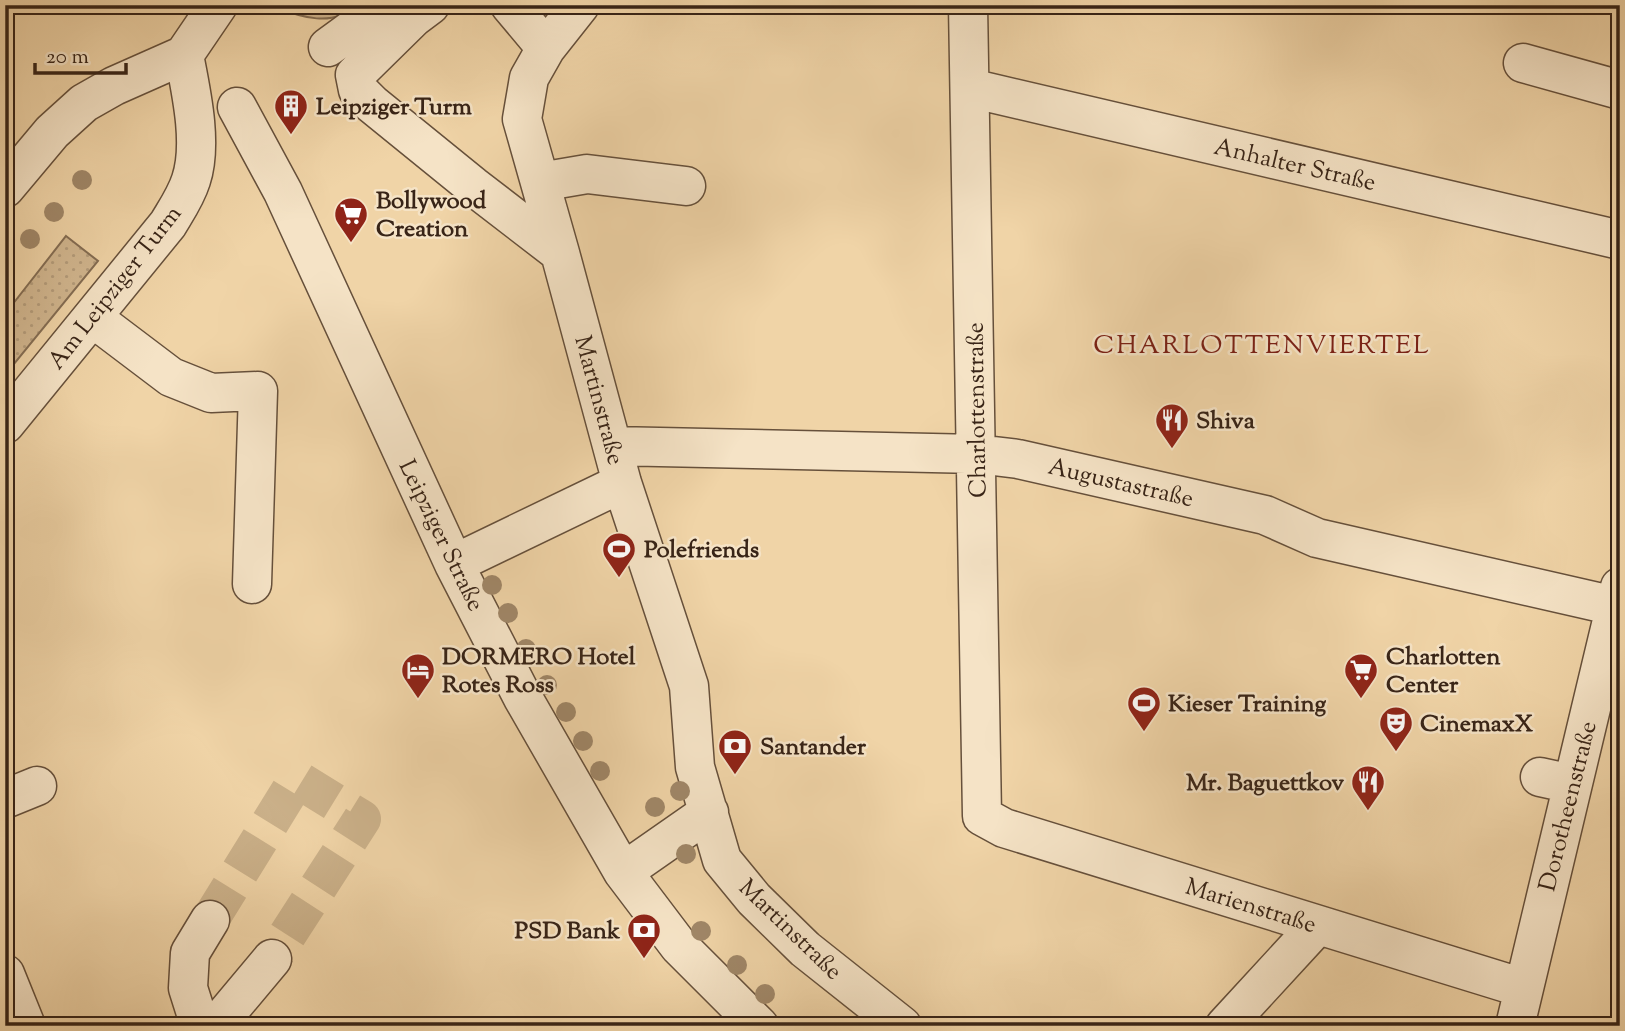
<svg xmlns="http://www.w3.org/2000/svg" width="1625" height="1031" font-family="'Sorts Mill Goudy',serif">
<style>
.grass{fill:url(#grass-dots);stroke:#846d53;stroke-width:2}
.park{fill:url(#park-crowns);stroke:#846d53;stroke-width:2}
.lines{fill:none;stroke-linecap:round;stroke-linejoin:round}
.minor-tunnel{stroke:#cbb18a;stroke-width:38;stroke-dasharray:38 19;stroke-linecap:butt}
.minor-casing{stroke:#66503b;stroke-width:41}
.minor{stroke:#f5e3c6;stroke-width:38}
.tree{fill:#a08768}
.labels{text-anchor:middle;stroke-width:5;stroke-linejoin:round;paint-order:stroke}
.poi-label{font-size:24px;font-weight:bold;fill:#382417;stroke:#f5e3c6;text-anchor:start}
.street-label{font-size:24px;fill:#382417;stroke:#f5e3c6}
.neighbourhood-label{font-size:26px;letter-spacing:2px;fill:#7a1f14;stroke:#f5e3c6}
</style>
<defs>
<pattern id="grass-dots" width="8" height="8" patternUnits="userSpaceOnUse" patternTransform="scale(1.75)"><rect width="8" height="8" fill="#d1b68f"/><path d="M2 2h.1M6 6h.1" fill="none" stroke="#b49c7b" stroke-width="1.8" stroke-linecap="round"/></pattern>
<pattern id="park-crowns" width="20" height="18" patternUnits="userSpaceOnUse" patternTransform="scale(1.75)"><rect width="20" height="18" fill="#d1b68f"/><path d="M2 6a3 3 0 1 1 6 0M12 15a3 3 0 1 1 6 0" fill="none" stroke="#b49c7b"/></pattern>
</defs>
<rect width="100%" height="100%" fill="#f0d4a7"/>
<filter id="stains"><feTurbulence type="fractalNoise" baseFrequency=".00286" numOctaves="4"/><feColorMatrix values="0 0 0 0 .2 0 0 0 0 .09 0 0 0 0 .02 0 0 0 .5 -.17"/></filter>
<radialGradient id="worn" r=".72"><stop offset=".6" stop-color="#630" stop-opacity="0"/><stop offset="1" stop-color="#630" stop-opacity=".3"/></radialGradient>
<path class="grass" d="M66,236L98,261L5,375V314Z"/>
<path class="park" d="M276,5H355C334,28 300,17 276,7Z"/>
<g class="lines">
<path class="minor-tunnel" d="M210,920L297,779L362,819L272,959"/>
<g class="minor-casing">
<path id="minor" d="M430,5L414,17L355,75L358,90L372,104L473,186L560,253
M510,5L546,48
M580,5L546,48L529,78L522,119L560,253L622,483L689,686L695,767L722,860L754,899L805,949L902,1026
M968,5L982,816L1004,828L1523,988
M328,47L365,20L376,5
M1523,63L1620,90
M970,88L1620,240
M237,107L283,192L454,564L523,698L623,872L679,946L759,1026
M540,182L587,174L686,186
M5,188L52,132L84,103L114,86L184,55L218,5
M93,318L171,377L211,393L258,391L252,584
M5,424L168,224C177,209 186,196 191,180C203,144 191,91 184,55
M613,446L977,454L1018,459L1265,515L1317,538L1615,606
M454,564L622,483
M1540,777L1572,784
M5,799L37,786
M623,872L709,812
M5,974L26,1026
M200,1026L188,988L190,953L210,920
M216,1026L272,959
M1225,1026L1317,926
M1515,1026L1620,587"/>
</g>
<use href="#minor" class="minor"/>
</g>
<g class="tree">
<circle cx="82" cy="180" r="10"/>
<circle cx="54" cy="212" r="10"/>
<circle cx="30" cy="239" r="10"/>
<circle cx="492" cy="585" r="10"/>
<circle cx="508" cy="613" r="10"/>
<circle cx="526" cy="649" r="10"/>
<circle cx="547" cy="685" r="10"/>
<circle cx="566" cy="712" r="10"/>
<circle cx="583" cy="741" r="10"/>
<circle cx="600" cy="771" r="10"/>
<circle cx="680" cy="791" r="10"/>
<circle cx="655" cy="807" r="10"/>
<circle cx="686" cy="854" r="10"/>
<circle cx="701" cy="931" r="10"/>
<circle cx="737" cy="965" r="10"/>
<circle cx="765" cy="994" r="10"/>
</g>
<defs>
<g id="building-pin" transform="scale(1.75)"><path d="M0 17L-7.5 6A9.5 9.5 0 1 1 7.5 6Z" fill="#8f2418" stroke="#f5e3c6"/><path d="M-4-6H4V6H1V3H-1V6H-4ZM-2.5-4.3h1.7v1.8h-1.7ZM.8-4.3h1.7v1.8H.8ZM-2.5-1h1.7V.8h-1.7ZM.8-1h1.7V.8H.8Z" fill="#fff"/></g>
<g id="supermarket-pin" transform="scale(1.75)"><path d="M0 17L-7.5 6A9.5 9.5 0 1 1 7.5 6Z" fill="#8f2418" stroke="#f5e3c6"/><path d="M-6-5.5h2.5l.6 2H6L4.5 2H-2.5L-4.4-4H-6ZM-1.5 3.2a1.3 1.3 0 1 0 .1 0ZM3 3.2a1.3 1.3 0 1 0 .1 0Z" fill="#fff"/></g>
<g id="restaurant-pin" transform="scale(1.75)"><path d="M0 17L-7.5 6A9.5 9.5 0 1 1 7.5 6Z" fill="#8f2418" stroke="#f5e3c6"/><path d="M-5-6h1v4h1v-4h1v4h1v-4h1v5L-1.5 .5V6h-2V.5L-5-1ZM5-6V6H3V1.5H1.5Q1.5-4 5-6Z" fill="#fff"/></g>
<g id="stadium-pin" transform="scale(1.75)"><path d="M0 17L-7.5 6A9.5 9.5 0 1 1 7.5 6Z" fill="#8f2418" stroke="#f5e3c6"/><path d="M0-5a6.5 5 0 1 0 0 10a6.5 5 0 1 0 0-10ZM-3.5-1.8h7v3.6h-7Z" fill="#fff"/></g>
<g id="hotel-pin" transform="scale(1.75)"><path d="M0 17L-7.5 6A9.5 9.5 0 1 1 7.5 6Z" fill="#8f2418" stroke="#f5e3c6"/><path d="M-6-4.5h1.5V1H6V5H4.5V3h-9V5H-6ZM-4 0a1.8 1.8 0 1 1 3.6 0ZM.5 0V-2.5h3Q6-2.5 6 0Z" fill="#fff"/></g>
<g id="theatre-pin" transform="scale(1.75)"><path d="M0 17L-7.5 6A9.5 9.5 0 1 1 7.5 6Z" fill="#8f2418" stroke="#f5e3c6"/><path d="M-5-5.5Q0-4 5-5.5V0Q5 5 0 6Q-5 5-5 0ZM-3.3-2.5H-1v1.5H-3.3ZM1-2.5H3.3v1.5H1ZM-2.8 1Q0 5.5 2.8 1Z" fill="#fff"/></g>
<g id="bank-pin" transform="scale(1.75)"><path d="M0 17L-7.5 6A9.5 9.5 0 1 1 7.5 6Z" fill="#8f2418" stroke="#f5e3c6"/><path d="M-6-4H6V4H-6ZM0-2.3a2.3 2.3 0 1 0 0 4.6a2.3 2.3 0 1 0 0-4.6Z" fill="#fff"/></g>
</defs>
<g fill-rule="evenodd">
<use href="#building-pin" x="291" y="106"/>
<use href="#supermarket-pin" x="351" y="214"/>
<use href="#restaurant-pin" x="1172" y="420"/>
<use href="#stadium-pin" x="619" y="549"/>
<use href="#hotel-pin" x="418" y="670"/>
<use href="#supermarket-pin" x="1361" y="670"/>
<use href="#stadium-pin" x="1144" y="703"/>
<use href="#theatre-pin" x="1396" y="723"/>
<use href="#bank-pin" x="735" y="746"/>
<use href="#restaurant-pin" x="1368" y="782"/>
<use href="#bank-pin" x="644" y="930"/>
</g>
<g class="labels">
<g class="poi-label">
<text x="316" y="114">Leipziger Turm</text>
<text x="376" y="208">Bollywood<tspan x="376" dy="28">Creation</tspan></text>
<text x="1196" y="428">Shiva</text>
<text x="644" y="557">Polefriends</text>
<text x="442" y="664">DORMERO Hotel<tspan x="442" dy="28">Rotes Ross</tspan></text>
<text x="1386" y="664">Charlotten<tspan x="1386" dy="28">Center</tspan></text>
<text x="1168" y="711">Kieser Training</text>
<text x="1420" y="731">CinemaxX</text>
<text x="760" y="754">Santander</text>
<text x="1344" y="790" text-anchor="end">Mr. Baguettkov</text>
<text x="620" y="938" text-anchor="end">PSD Bank</text>
</g>
<g class="street-label">
<text transform="translate(1295 164) rotate(13)" y="8">Anhalter Straße</text>
<text transform="translate(114 287) rotate(-52)" y="8">Am Leipziger Turm</text>
<text transform="translate(600 400) rotate(75)" y="8">Martinstraße</text>
<text transform="translate(976 410) rotate(-91)" y="8">Charlottenstraße</text>
<text transform="translate(1121 482) rotate(13)" y="8">Augustastraße</text>
<text transform="translate(442 535) rotate(64)" y="8">Leipziger Straße</text>
<text transform="translate(1567 806) rotate(-76)" y="8">Dorotheenstraße</text>
<text transform="translate(1251 905) rotate(17)" y="8">Marienstraße</text>
<text transform="translate(791 929) rotate(44)" y="8">Martinstraße</text>
</g>
<g class="neighbourhood-label">
<text x="1262" y="353">CHARLOTTENVIERTEL</text>
</g>
</g>
<rect width="1625" height="1031" fill="none" stroke="#f0d4a7" stroke-width="28"/>
<rect x="7" y="7" width="1611" height="1017" fill="none" stroke="#382417" stroke-width="3.5"/>
<rect x="14" y="14" width="1597" height="1003" fill="none" stroke="#382417" stroke-width="2"/>
<path d="M35 63v10h91v-10" fill="none" stroke="#382417" stroke-width="3.5"/>
<text x="46" y="63" font-size="21" fill="#382417" stroke="#f5e3c6" stroke-width="5" paint-order="stroke">20 m</text>
<rect width="100%" height="100%" filter="url(#stains)"/>
<rect width="100%" height="100%" fill="url(#worn)"/>
</svg>
